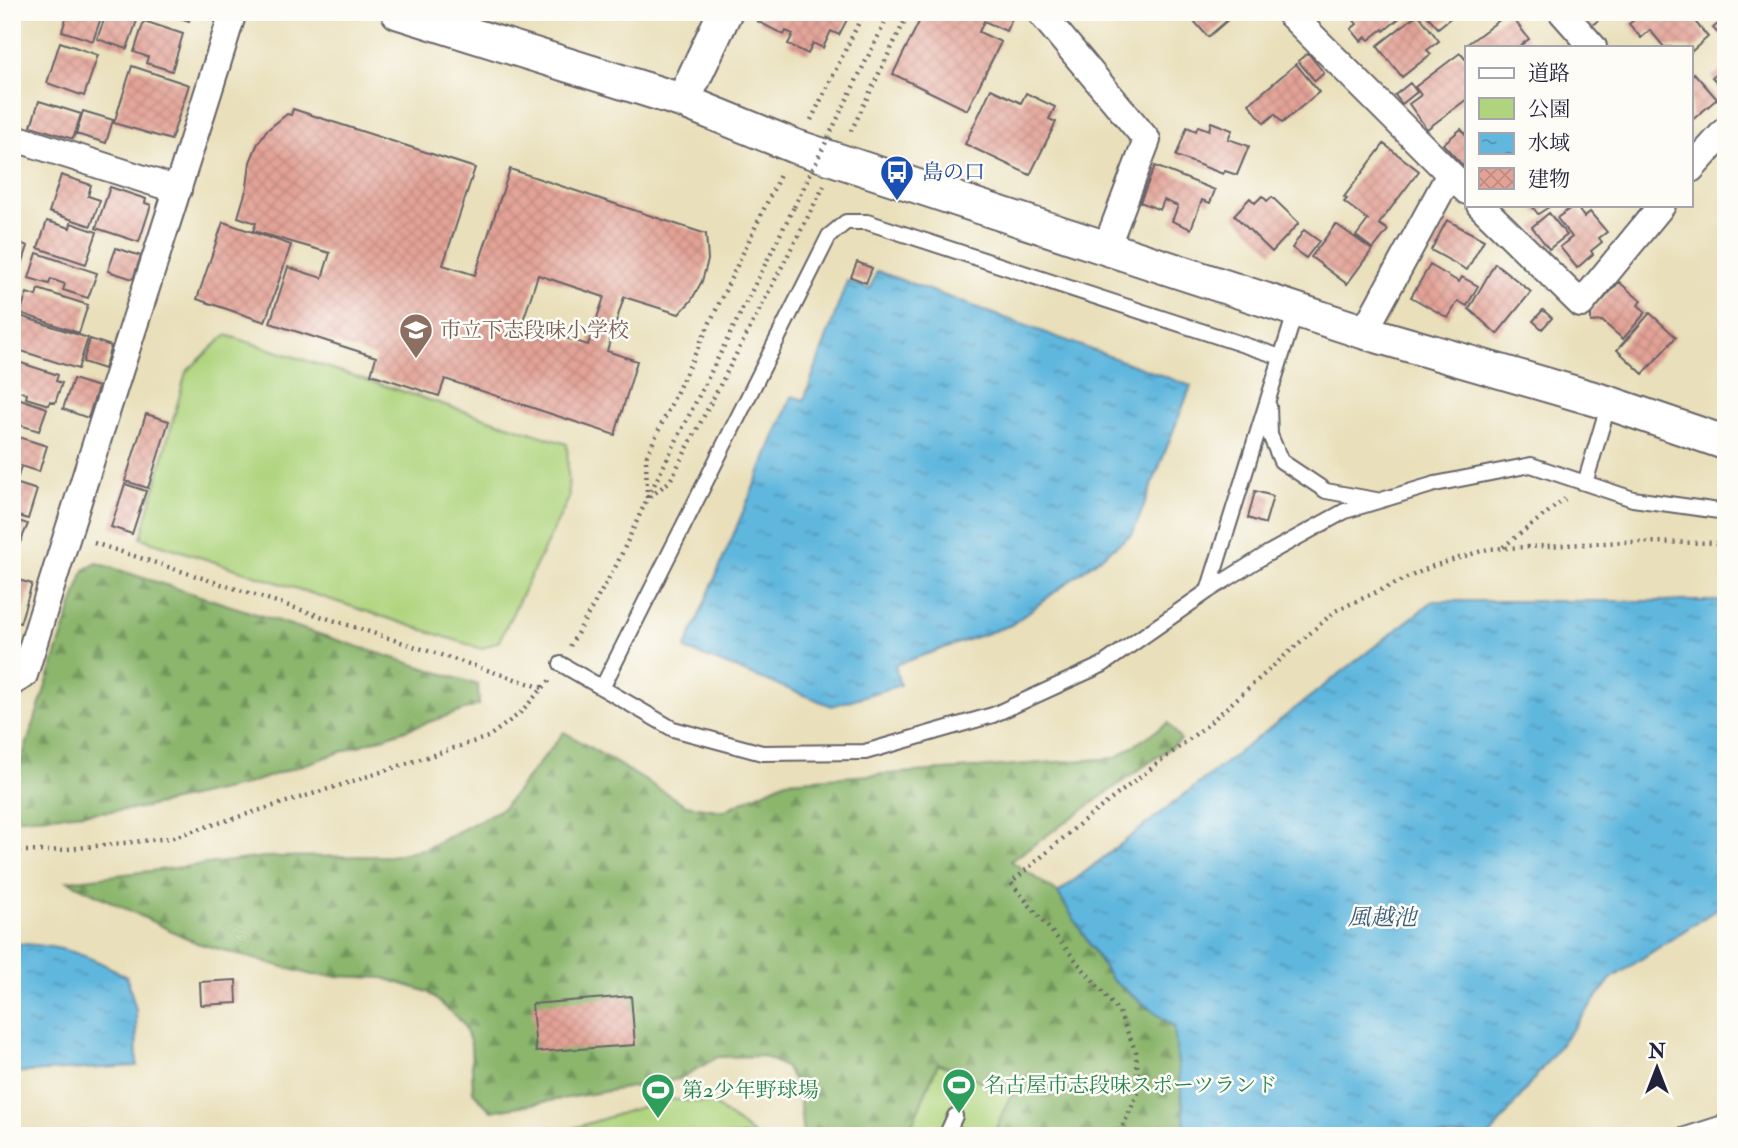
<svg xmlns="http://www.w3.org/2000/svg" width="1738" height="1148" font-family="'IM FELL Double Pica','Noto Serif JP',serif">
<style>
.green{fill:#afd47d;stroke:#687b5c;stroke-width:2}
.forest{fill:url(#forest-firs);stroke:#566c54;stroke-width:2}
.water{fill:url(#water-ripples);stroke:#426c8c;stroke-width:2}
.building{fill:url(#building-cross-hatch);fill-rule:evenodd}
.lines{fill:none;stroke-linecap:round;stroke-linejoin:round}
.service-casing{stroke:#686467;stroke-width:18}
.minor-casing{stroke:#686467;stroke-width:30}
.tertiary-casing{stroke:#686467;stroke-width:37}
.path{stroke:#686467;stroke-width:4.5;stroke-dasharray:2 5;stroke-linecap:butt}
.service{stroke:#fff;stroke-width:14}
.minor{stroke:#fff;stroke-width:26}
.tertiary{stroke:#fff;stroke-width:33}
.path-bridge{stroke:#686467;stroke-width:4.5;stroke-dasharray:2 5;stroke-linecap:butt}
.labels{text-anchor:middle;stroke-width:5;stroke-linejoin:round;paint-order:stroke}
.transit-label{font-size:21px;fill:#164399;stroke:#fdfcf7;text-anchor:start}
.education-label{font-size:21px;fill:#785e54;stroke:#fdfcf7;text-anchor:start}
.leisure-label{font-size:21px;fill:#27864d;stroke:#fdfcf7;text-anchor:start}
.water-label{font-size:23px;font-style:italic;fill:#3b5e7c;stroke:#fdfcf7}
</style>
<defs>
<pattern id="forest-firs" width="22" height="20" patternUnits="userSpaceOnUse" patternTransform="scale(1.75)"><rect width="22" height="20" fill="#8bb66c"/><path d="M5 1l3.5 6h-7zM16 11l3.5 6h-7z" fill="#71945a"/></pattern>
<pattern id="water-ripples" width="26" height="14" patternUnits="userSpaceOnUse" patternTransform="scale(1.75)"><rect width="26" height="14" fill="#61b7de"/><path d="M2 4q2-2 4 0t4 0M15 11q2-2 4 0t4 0" fill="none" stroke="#5094b5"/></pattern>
<pattern id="building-cross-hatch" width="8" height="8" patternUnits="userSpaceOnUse" patternTransform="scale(1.75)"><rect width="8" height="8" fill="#e3a296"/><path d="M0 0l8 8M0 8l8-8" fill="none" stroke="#c28b82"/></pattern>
</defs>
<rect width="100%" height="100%" fill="#fdfcf7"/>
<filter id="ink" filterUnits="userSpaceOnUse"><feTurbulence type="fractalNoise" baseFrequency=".0143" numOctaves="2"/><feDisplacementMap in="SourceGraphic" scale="14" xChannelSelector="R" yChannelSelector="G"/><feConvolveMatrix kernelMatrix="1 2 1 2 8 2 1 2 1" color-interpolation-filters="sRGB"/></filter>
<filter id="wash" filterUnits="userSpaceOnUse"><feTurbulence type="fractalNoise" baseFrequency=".00686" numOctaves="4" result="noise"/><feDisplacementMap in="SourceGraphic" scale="28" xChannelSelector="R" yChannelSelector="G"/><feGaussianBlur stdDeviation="1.57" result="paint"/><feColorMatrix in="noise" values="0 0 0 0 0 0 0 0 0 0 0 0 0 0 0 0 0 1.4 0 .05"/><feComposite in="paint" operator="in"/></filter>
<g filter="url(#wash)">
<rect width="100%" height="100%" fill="#e9dfba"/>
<path class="green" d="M226,335L567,444L569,498L499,641L482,649L141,538L186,372Z
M938,1063L1011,1094L993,1136H907Z
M667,1099L712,1103L755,1136H548Z"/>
<path class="forest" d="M97,563L478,685L479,705L241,786L137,809L12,819V789L84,570Z
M1168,723L1181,740L1011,861L1058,893L1111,979L1174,1027L1186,1136H993L1011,1094L938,1063L907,1136H803L798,1086L785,1067L764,1056L718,1057L679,1079L491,1111L473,1092L471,1044L463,1023L428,992L384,978L312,975L197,943L68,881L264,857L391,856L427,848L503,808L564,732L686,805L723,811L786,781L1115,758Z"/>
<path class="water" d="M877,271L1191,386L1133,533L1011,625L895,665L900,685L832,706L685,649L792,396L804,400L847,281L870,289Z
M1433,601H1722L1726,604V903L1611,979L1490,1136H1186L1174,1027L1111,979L1058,893Z
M12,943C60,946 85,952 127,977L136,1010L137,1066L12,1073Z"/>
<g id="blocks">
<path class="building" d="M68,12H103L93,41L62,31Z
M107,12H140L127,49L97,39Z
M163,12H191L189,21Z
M762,12H779L793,19L796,12H851L839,35L831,31L823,48L813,43L808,54L788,44L793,34L786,31L784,35L757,21Z
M924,12H1015L1006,31L984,21L979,32L1001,42L967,110L893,74Z
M1186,12H1237L1208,37Z
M1347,12H1407L1384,31L1383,29L1369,40L1366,37L1361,41L1351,29L1357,24Z
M1424,12H1449L1453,16L1438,28Z
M1580,12H1604L1606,14L1591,26Z
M1644,12H1687L1708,37L1691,52V47H1664L1650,30L1641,38L1629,24Z
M1509,13L1529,39L1518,47H1468L1466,45Z
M1418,14L1439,41L1427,50L1431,54L1402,77L1377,46Z
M1726,17V42L1713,28Z
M144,21L183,34L172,71L146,63L148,57L134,52Z
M60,42L98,55L84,96L47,83Z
M1308,53L1324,73L1315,81L1298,61Z
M1460,53L1467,61V99L1427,129L1409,104L1421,95L1415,87Z
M1296,64L1319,92L1282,123L1275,114L1264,123L1249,104Z
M132,66L189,85L171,140L114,123Z
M1726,66V92L1712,77Z
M1694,73L1717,99L1691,121V76Z
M1410,83L1417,92L1402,104L1395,95Z
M991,89L1021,103L1026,93L1055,107L1049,119L1056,122L1030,175L965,144Z
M39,101L81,114L73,139L31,126Z
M293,109L475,168L443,265L475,275L510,169L706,234L708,260L702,281L691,301L679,314L624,297L607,351L637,361L615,435L445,379L439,396L371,374L376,357L270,323L288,267L322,278L330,253L253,231L256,223L238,217L247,187L250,162L257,145L266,131L287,114L291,115ZM538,275L604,297L588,345L522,324Z
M83,111L113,120L106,143L76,134Z
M1211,122L1232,130L1228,139L1249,146L1237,175L1225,171L1223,174L1176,156L1187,127L1196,131L1198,126L1209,130Z
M1461,129L1467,136V161L1462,165L1443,144Z
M1384,144L1419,171L1379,224L1388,230L1373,249L1356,236L1368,220L1344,202L1347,199L1344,197Z
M1155,166L1215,190L1210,203L1202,200L1191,229L1172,221L1178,206L1164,200L1160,210L1140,202Z
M61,175L91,185L88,196L100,200L91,226L49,212Z
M110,187L146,199L145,203L151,205L139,242L96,228Z
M1262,196L1267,201L1272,197L1299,223L1272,252L1234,215L1250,198L1255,203Z
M1531,205H1552L1538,214Z
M1575,205L1584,217L1590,212L1607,232L1599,238L1602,242L1591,251L1593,254L1577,268L1560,247L1572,237L1557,218Z
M1549,213L1567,235L1549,249L1532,227Z
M1447,220L1484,240L1467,270L1431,250Z
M47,221L70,228L71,223L97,232L86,264L38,248Z
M223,222L291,245L265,322L197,299Z
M1336,224L1372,250L1347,284L1311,257Z
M1304,230L1319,241L1306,258L1292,248Z
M12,240L28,246L16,283L12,282Z
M116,248L141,256L133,279L108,271Z
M37,253L97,273L88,298L63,290L65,284L51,279L49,284L29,278Z
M857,262L872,268L866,283L851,277Z
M1495,263L1531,292L1497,334L1469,309Z
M1430,265L1459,282L1462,277L1478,286L1467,306L1458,301L1448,318L1411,297Z
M1619,282L1641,301L1638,305L1646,312L1623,339L1602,321L1591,322V313Z
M38,289L88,305L79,333L20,313L27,293L36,296Z
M1543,310L1552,318L1542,329L1533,321Z
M1650,313L1676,337L1643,374L1617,350Z
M14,314L88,338L78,369L12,348Z
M90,339L111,346L104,369L83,362Z
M12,360L58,375L56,381L62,383L55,403L50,401L49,405L26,398L27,394L14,389L12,395Z
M73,379L98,387L88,418L63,409Z
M12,396L47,408L39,431L20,425L18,432L12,431Z
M146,414L169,421L148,488L125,481Z
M12,435L47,446L39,472L21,466L18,477L12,475Z
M12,482L37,490L28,519L12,514Z
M125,484L146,491L132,534L111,527Z
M1255,491L1273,496L1265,524L1248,518Z
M12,519L28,524L16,552L12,551Z
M12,578L32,584L20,623L12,621Z
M236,980L237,1003L201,1005L200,982Z
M631,996L635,1045L536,1052L532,1004Z"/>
</g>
</g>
<g filter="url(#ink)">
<use href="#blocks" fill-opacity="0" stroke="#686467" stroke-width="2"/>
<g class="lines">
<g class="service-casing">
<path id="service" d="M1269,406L1270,435L1281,461L1326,491L1376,500
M1585,483L1609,403
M1208,591L1267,554L1345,511L1435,484L1531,465L1633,499L1726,512
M561,664L673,729L762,753L865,752L993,715L1102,665L1208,591L1296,310
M602,688L829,236L846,222H867L1281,357
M946,1136L955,1116
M1682,1136L1726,1122"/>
</g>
<g class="minor-casing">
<path id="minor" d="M1040,12L1147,140L1106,248
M1288,12L1467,191
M1562,12L1593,47
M12,137L178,190
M1691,169L1726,130
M1480,205L1581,304L1662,205
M1364,332L1450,174
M12,682L24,675C91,453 165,234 233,12"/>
</g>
<g class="tertiary-casing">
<path id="tertiary" d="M398,12L683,101L794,146L1106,248L1364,332L1609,403L1726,443
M683,101L725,12"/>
</g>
<path class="path" d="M811,120L864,12
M851,131L909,12
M650,497L670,481L824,186
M647,498L646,457L781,173
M94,543L543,688
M1503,547L1565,499
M570,646L617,564L647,499L794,207
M12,752L21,721L19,708
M12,851H50L170,838L338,786L488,737L519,714L550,680
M1113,1136L1122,1128L1139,1091L1136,1052L1119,1012L1011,883L1083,821L1205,727L1335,611L1433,566L1488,549L1623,542L1726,543"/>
<use href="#service" class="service"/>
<use href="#minor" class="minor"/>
<use href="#tertiary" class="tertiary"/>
<path class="path-bridge" d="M794,207L890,12"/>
</g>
</g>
<defs>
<g id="bus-pin" transform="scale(1.75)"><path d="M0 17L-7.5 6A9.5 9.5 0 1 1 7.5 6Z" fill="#1a4fb4" stroke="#fdfcf7"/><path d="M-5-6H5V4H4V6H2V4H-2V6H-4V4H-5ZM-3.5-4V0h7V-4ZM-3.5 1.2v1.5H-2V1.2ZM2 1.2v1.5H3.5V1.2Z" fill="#fff"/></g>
<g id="school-pin" transform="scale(1.75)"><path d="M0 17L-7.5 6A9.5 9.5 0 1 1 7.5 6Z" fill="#8d6e63" stroke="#fdfcf7"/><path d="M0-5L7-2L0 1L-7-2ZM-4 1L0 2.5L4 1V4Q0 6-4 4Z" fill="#fff"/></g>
<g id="stadium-pin" transform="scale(1.75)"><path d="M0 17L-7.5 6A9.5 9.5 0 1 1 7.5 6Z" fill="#2e9e5b" stroke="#fdfcf7"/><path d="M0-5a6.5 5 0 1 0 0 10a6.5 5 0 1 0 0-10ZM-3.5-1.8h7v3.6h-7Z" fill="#fff"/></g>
</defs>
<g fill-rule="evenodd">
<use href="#bus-pin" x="897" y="172"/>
<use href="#school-pin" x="416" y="330"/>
<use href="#stadium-pin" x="959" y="1085"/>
<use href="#stadium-pin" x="658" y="1090"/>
</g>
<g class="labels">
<g class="transit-label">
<text x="922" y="179">島の口</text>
</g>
<g class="education-label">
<text x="440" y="337">市立下志段味小学校</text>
</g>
<g class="leisure-label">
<text x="984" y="1092">名古屋市志段味スポーツランド</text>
<text x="682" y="1097">第2少年野球場</text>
</g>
<g class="water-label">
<text x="1382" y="925">風越池</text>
</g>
</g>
<rect width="1738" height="1148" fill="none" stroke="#fdfcf7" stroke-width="42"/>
<rect x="1465" y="46" width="228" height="161" fill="#fdfcf7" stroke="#a5a5ac" stroke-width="2"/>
<rect x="1479" y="68" width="35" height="10" fill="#ffffff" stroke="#a5a5ac" stroke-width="2"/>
<text x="1528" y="80" font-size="21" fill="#22223b">道路</text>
<rect x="1479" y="98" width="35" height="21" fill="#afd47d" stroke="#a5a5ac" stroke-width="2"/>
<text x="1528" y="116" font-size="21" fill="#22223b">公園</text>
<rect x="1479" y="133" width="35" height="21" fill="url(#water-ripples)" stroke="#a5a5ac" stroke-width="2"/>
<text x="1528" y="150" font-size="21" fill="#22223b">水域</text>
<rect x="1479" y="168" width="35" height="21" fill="url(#building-cross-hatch)" stroke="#a5a5ac" stroke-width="2"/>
<text x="1528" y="186" font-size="21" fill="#22223b">建物</text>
<g transform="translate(1657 1068)" stroke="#fdfcf7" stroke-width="5" paint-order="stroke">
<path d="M0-5L12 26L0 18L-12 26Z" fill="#22223b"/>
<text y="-10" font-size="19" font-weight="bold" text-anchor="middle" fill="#22223b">N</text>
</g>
</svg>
